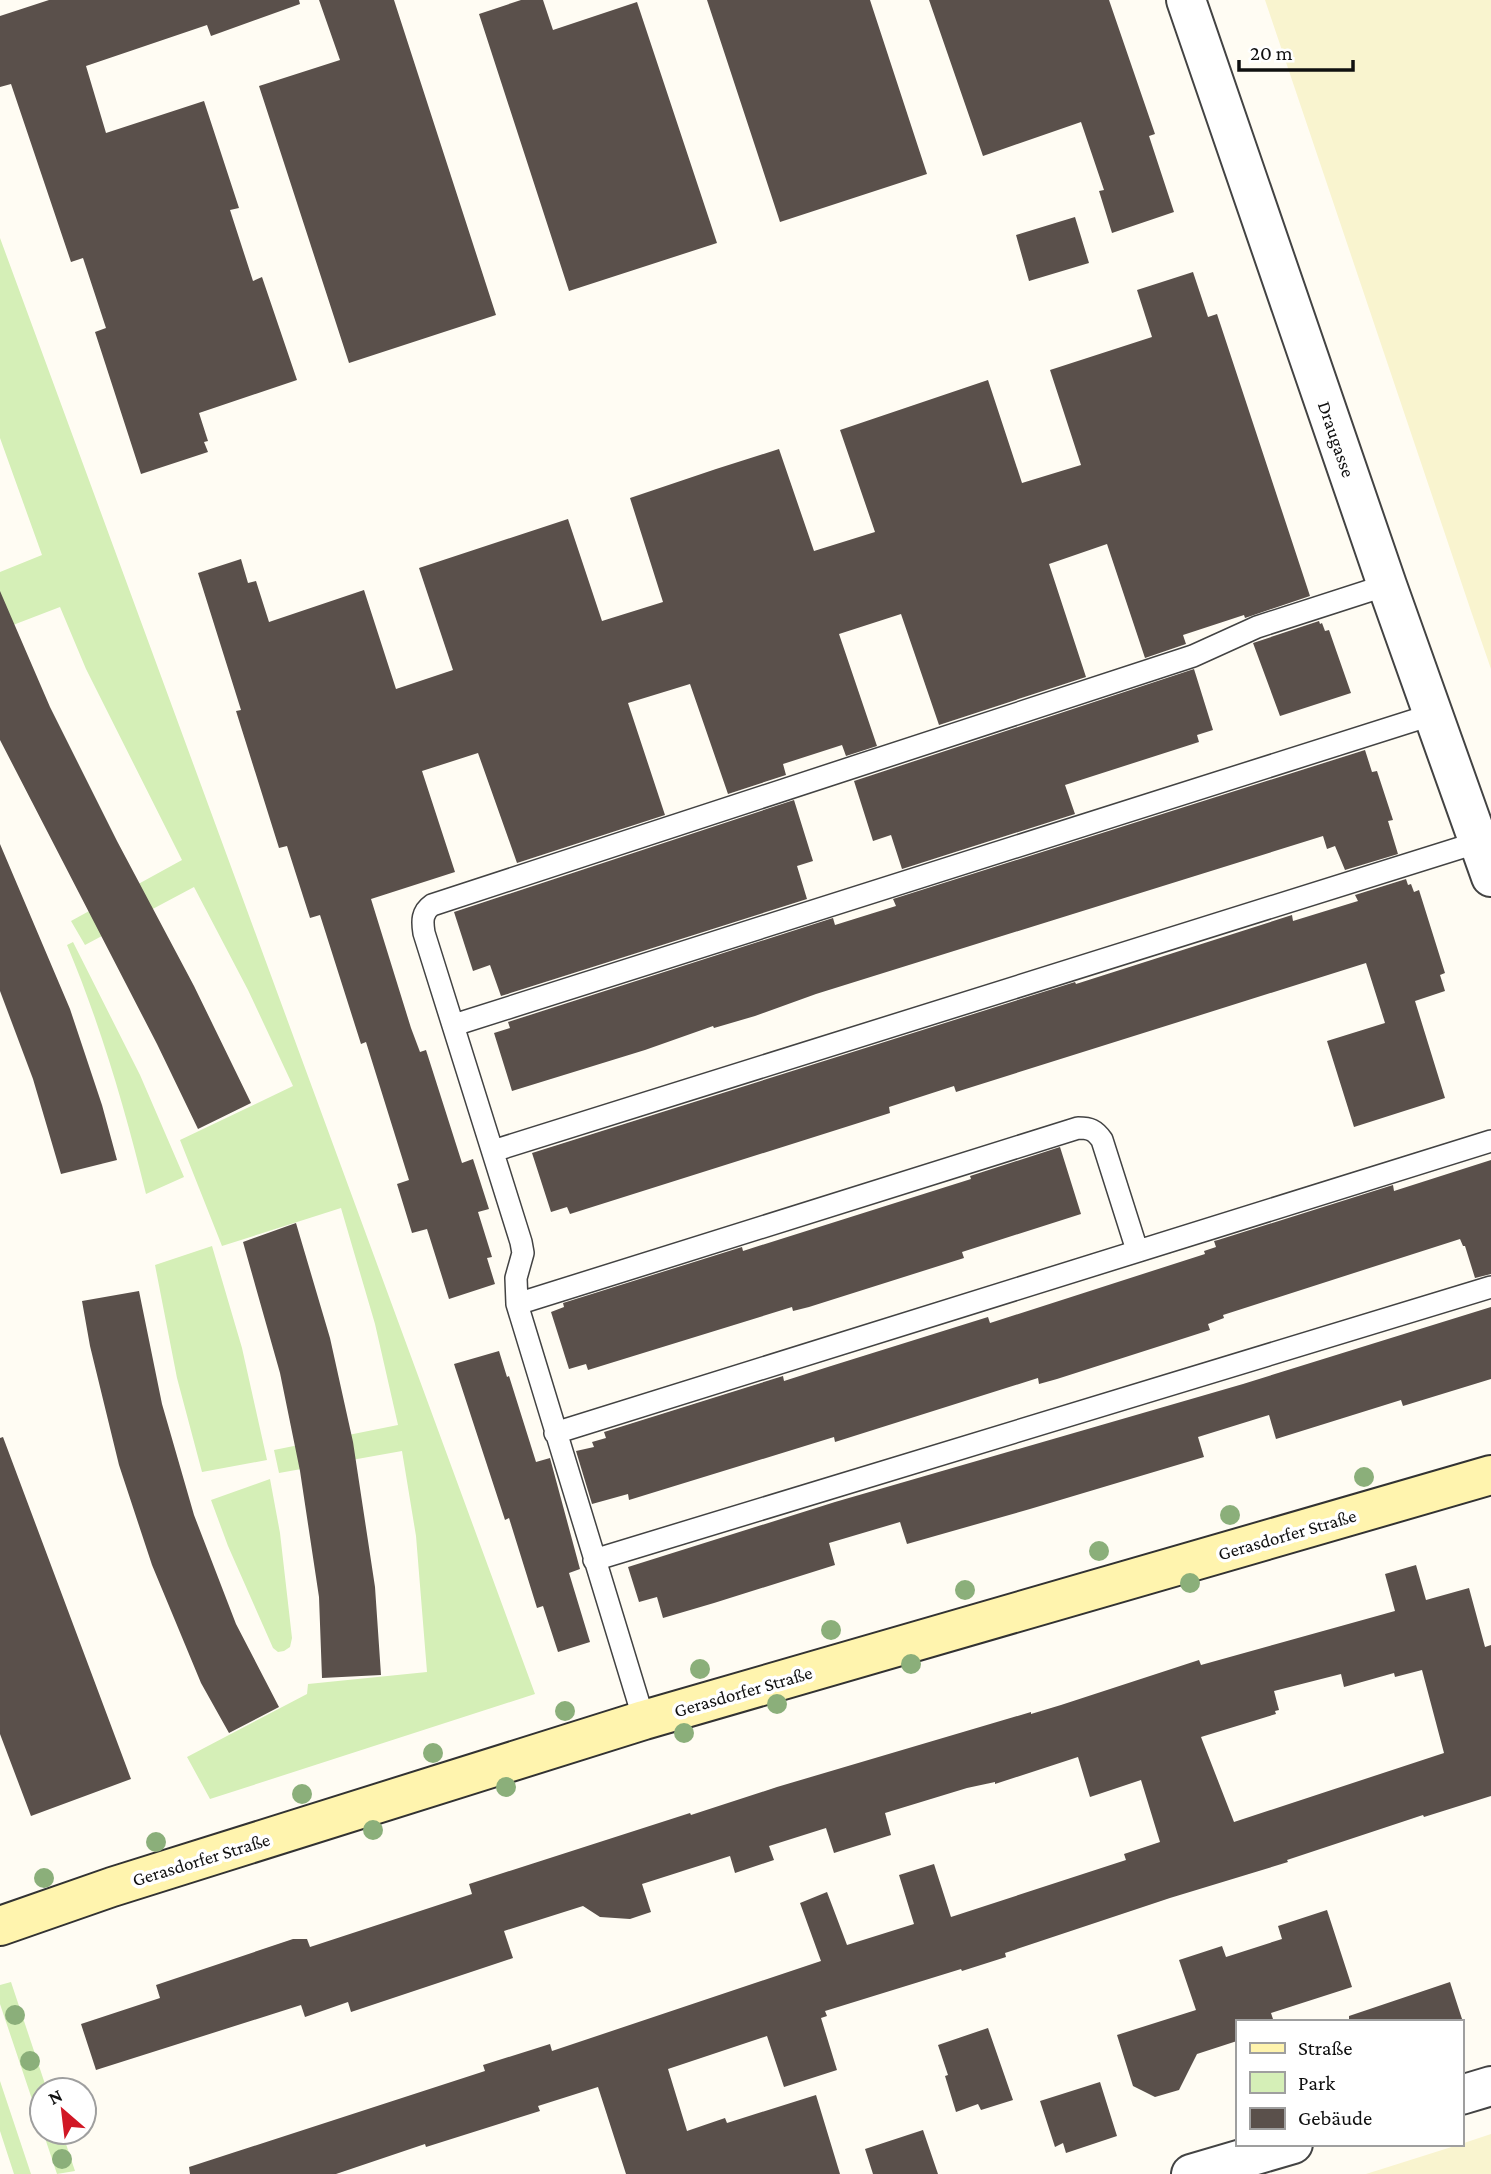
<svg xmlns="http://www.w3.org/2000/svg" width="1491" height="2174" font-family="'Crimson Pro',serif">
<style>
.farmland{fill:#f9f4cf}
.green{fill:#d5efb7}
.building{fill:#5a504b;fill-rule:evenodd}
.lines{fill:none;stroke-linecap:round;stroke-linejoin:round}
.service-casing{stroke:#434343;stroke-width:24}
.minor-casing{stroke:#434343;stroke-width:42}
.secondary-casing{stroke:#323232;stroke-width:42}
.service{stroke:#fff;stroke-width:21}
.minor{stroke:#fff;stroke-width:38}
.secondary{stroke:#fff4ae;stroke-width:38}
.tree{fill:#8baf7a}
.labels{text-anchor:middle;stroke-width:7;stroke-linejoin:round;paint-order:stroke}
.street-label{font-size:19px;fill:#101010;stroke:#fff}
</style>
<rect width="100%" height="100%" fill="#fffcf3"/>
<path class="farmland" d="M1265,0H1491V669L1472,614Z
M1491,2134V2174H1366L1461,2144Z"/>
<path class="green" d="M0,238L535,1694L210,1799L187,1757L307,1694L308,1684L427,1672L416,1536L402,1451L279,1473L274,1450L398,1425L375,1324L341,1208L222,1246L180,1140L293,1086L248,990L194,887L85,945L71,921L182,860L86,669L60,607L0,630V572L42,555L0,438Z
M73,942L140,1075L184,1177L146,1194C125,1109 101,1026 67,945Z
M212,1246L242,1348L267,1460L202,1472L177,1378L155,1265Z
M270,1479L280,1533L292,1638L290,1647L284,1651L278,1652L273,1648L228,1546L211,1500Z
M11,1982L47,2090H42V2129L0,2004V1985Z
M0,2081L31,2174H14L0,2131Z
M43,2132H62L75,2171L57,2174Z"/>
<path class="building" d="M49,0H299L300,4L211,36L207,25L86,66L106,133L204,101L239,208L230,210L253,281L262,277L297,380L199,413L208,441L204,442L208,452L141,474L95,332L106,328L83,258L71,262L11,84L0,87V16Z
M319,0H394L496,315L349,363L259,86L340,60Z
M521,0H543L553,30L637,2L717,243L569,291L479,14Z
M707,0H870L927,174L780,222Z
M929,0H1109L1155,134L1149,136L1174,212L1112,233L1099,191L1104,190L1081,122L983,156Z
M1075,217L1089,263L1029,281L1016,235Z
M1193,272L1208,317L1217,314L1310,596L1245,618L1244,615L1183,635L1186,644L1145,658L1107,544L1049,564L1086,677L939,725L901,614L839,634L877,746L846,756L842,745L783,764L786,775L728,794L690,684L628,703L665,815L517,863L478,753L422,771L455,872L371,899L411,1028L420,1052L426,1050L462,1163L473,1159L489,1209L478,1212L492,1257L487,1258L495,1284L449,1299L427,1229L412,1233L397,1184L409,1180L366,1042L361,1044L320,915L310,918L287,846L279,848L236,711L241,710L198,573L241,559L248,583L256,581L269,622L364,590L396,689L453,670L419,568L568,519L602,621L663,602L630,498L716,469L779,449L814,551L875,532L840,430L988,380L1022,483L1081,465L1050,370L1152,337L1137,290Z
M0,591L50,707L117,841L194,986L251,1103L198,1129L157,1044L0,740Z
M1319,621L1320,624L1322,623L1325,631L1329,630L1351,693L1280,716L1253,643Z
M1194,669L1213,730L1197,735L1199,742L1065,785L1075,814L902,869L891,835L873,841L854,781Z
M1365,750L1372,772L1377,771L1393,820L1388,821L1398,854L1345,870L1335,846L1327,849L1323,836L816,994L755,1016L714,1028L713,1026L645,1050L512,1091L494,1033L510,1028L508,1022L833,918L835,925L896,906L893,899Z
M794,800L813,861L797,866L807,899L501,996L490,965L473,971L454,912Z
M0,844L70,1009L102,1105L117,1160L61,1174L33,1079L0,991Z
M1406,879L1408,885L1411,884L1414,892L1419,890L1445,973L1440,975L1445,991L1415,1001L1445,1098L1354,1127L1327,1041L1385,1023L1366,963L956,1092L954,1086L889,1107L890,1113L570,1214L567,1207L551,1212L532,1153L1075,982L1076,984L1292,915L1293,921L1358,901L1355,895Z
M1060,1147L1081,1214L962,1252L964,1258L809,1307L793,1311L792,1307L588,1370L586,1364L569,1369L551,1312L564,1307L563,1303L742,1247L743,1251L971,1179L970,1176Z
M1491,1160V1274L1475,1278L1465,1246H1463L1460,1239L1223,1315L1224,1318L1208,1324L1210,1330L1057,1379L1039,1384L1038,1378L835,1442L834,1437L629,1500L628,1494L592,1504L576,1451L594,1447L592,1442L606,1438L604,1432L783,1376L784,1381L831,1366L988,1317L990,1323L1205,1254L1204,1251L1216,1247L1214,1241L1218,1240L1393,1185L1394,1191Z
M296,1223L330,1338L353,1442L375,1587L381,1675L322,1678L319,1597L300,1471L280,1373L243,1242Z
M139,1291L162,1404L194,1515L236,1624L279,1707L229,1733L201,1683L152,1565L119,1465L90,1346L82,1301Z
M1491,1307V1379L1403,1406L1401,1400L1276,1439L1269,1415L1198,1437L1204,1457L1030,1509L907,1544L900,1522L829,1543L835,1565L714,1603L663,1618L657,1597L639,1602L628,1567L835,1502L1243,1384Z
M499,1351L507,1377L509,1376L536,1462L550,1458L580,1569L569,1573L590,1642L558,1652L543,1606L537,1608L509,1518L505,1520L454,1364Z
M3,1437L131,1779L31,1816L0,1734V1438Z
M1416,1565L1426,1600L1469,1588L1485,1647L1491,1645V1796L1424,1817L1423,1815L1287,1860L1288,1862L1170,1898L1005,1953L1006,1957L962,1971L961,1969L825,2011L827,2016L821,2018L837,2070L784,2087L767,2036L668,2069L687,2131L725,2118L727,2123L816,2095L840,2174H626L598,2087L538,2106L540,2111L426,2147L425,2144L336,2174H190L189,2167L485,2071L483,2065L550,2044L552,2051L821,1961L800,1903L827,1892L847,1945L914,1924L899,1875L934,1864L951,1917L1126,1860L1124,1854L1160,1842L1141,1780L1090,1797L1078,1757L995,1784V1782L967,1788L885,1813L891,1835L834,1853L826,1828L769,1846L774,1860L735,1873L730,1856L642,1884L651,1912L630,1919L600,1917L583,1906L504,1931L513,1958L351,2012L348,2002L305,2017L301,2005L96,2070L81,2024L160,1998L156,1985L293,1939H307L310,1947L472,1894L469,1884L690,1813L691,1815L777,1787L1031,1712V1714L1061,1705L1199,1660L1201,1665L1395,1611L1385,1574ZM1422,1670L1444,1753L1234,1822L1201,1737L1276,1714L1275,1711L1279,1710L1274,1691L1341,1674L1344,1687L1394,1673L1395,1677Z
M1327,1910L1352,1987L1271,2013L1274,2022H1237V2041L1197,2054L1179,2090L1155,2097L1133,2086L1117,2035L1196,2010L1179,1960L1222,1946L1226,1957L1282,1939L1278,1926Z
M1450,1982L1463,2022H1349V2016Z
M988,2028L1013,2100L981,2110L978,2104L956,2112L945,2076L948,2075L938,2045Z
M1100,2082L1117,2136L1066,2153L1063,2143L1055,2147L1040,2101Z
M923,2130L938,2174H873L865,2149Z"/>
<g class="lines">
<g class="service-casing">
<path id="service" d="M454,1025L1434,714
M493,1151L1479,842
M517,1304L1078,1128C1090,1128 1095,1130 1102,1140L1137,1250
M555,1433L1491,1141
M594,1560L1491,1287
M644,1720L517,1304L516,1278L523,1253L521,1242L424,933C422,921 422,912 432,905L1193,656L1257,627L1387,585"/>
</g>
<g class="minor-casing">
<path id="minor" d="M1186,0L1387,585L1491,877
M1461,2095L1491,2086
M1191,2174L1293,2144"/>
</g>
<g class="secondary-casing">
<path id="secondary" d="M0,1926L112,1887L644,1720L1491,1475"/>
</g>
<use href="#service" class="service"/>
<use href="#minor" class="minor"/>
<use href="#secondary" class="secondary"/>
</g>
<g class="tree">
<circle cx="1364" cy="1477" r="10"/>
<circle cx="1230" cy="1515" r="10"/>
<circle cx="1099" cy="1551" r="10"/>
<circle cx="1190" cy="1583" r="10"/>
<circle cx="965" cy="1590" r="10"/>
<circle cx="831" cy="1630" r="10"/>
<circle cx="911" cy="1664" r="10"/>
<circle cx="700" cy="1669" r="10"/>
<circle cx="777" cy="1704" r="10"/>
<circle cx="565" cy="1711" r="10"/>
<circle cx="684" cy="1733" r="10"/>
<circle cx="433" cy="1753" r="10"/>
<circle cx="506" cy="1787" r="10"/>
<circle cx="302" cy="1794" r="10"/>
<circle cx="373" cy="1830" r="10"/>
<circle cx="156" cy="1842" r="10"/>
<circle cx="44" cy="1878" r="10"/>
<circle cx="15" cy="2015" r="10"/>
<circle cx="30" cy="2061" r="10"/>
<circle cx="62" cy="2159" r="10"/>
</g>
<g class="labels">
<g class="street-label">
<text transform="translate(1337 439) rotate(71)" y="7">Draugasse</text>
<text transform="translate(1287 1534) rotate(-16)" y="7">Gerasdorfer Straße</text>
<text transform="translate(743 1691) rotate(-16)" y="7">Gerasdorfer Straße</text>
<text transform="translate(201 1859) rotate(-17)" y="7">Gerasdorfer Straße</text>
</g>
</g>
<rect x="1236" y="2020" width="228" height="126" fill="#ffffff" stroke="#9f9f9f" stroke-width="2"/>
<rect x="1250" y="2043" width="35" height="10" fill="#fff4ae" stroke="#9f9f9f" stroke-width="2"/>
<text x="1298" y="2055" font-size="21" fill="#101010">Straße</text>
<rect x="1250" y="2072" width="35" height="21" fill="#d5efb7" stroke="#9f9f9f" stroke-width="2"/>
<text x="1298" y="2090" font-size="21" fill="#101010">Park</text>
<rect x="1250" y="2108" width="35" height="21" fill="#5a504b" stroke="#9f9f9f" stroke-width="2"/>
<text x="1298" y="2125" font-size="21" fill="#101010">Gebäude</text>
<g transform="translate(63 2111) rotate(332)"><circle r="33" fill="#ffffff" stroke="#9f9f9f" stroke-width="2"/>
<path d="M0-5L12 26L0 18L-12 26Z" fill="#d11725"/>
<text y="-10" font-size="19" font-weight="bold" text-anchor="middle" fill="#101010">N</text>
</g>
<path d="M1239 60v10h114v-10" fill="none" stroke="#101010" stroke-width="3.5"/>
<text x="1250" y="60" font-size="21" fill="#101010" stroke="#ffffff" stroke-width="5" paint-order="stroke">20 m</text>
</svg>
